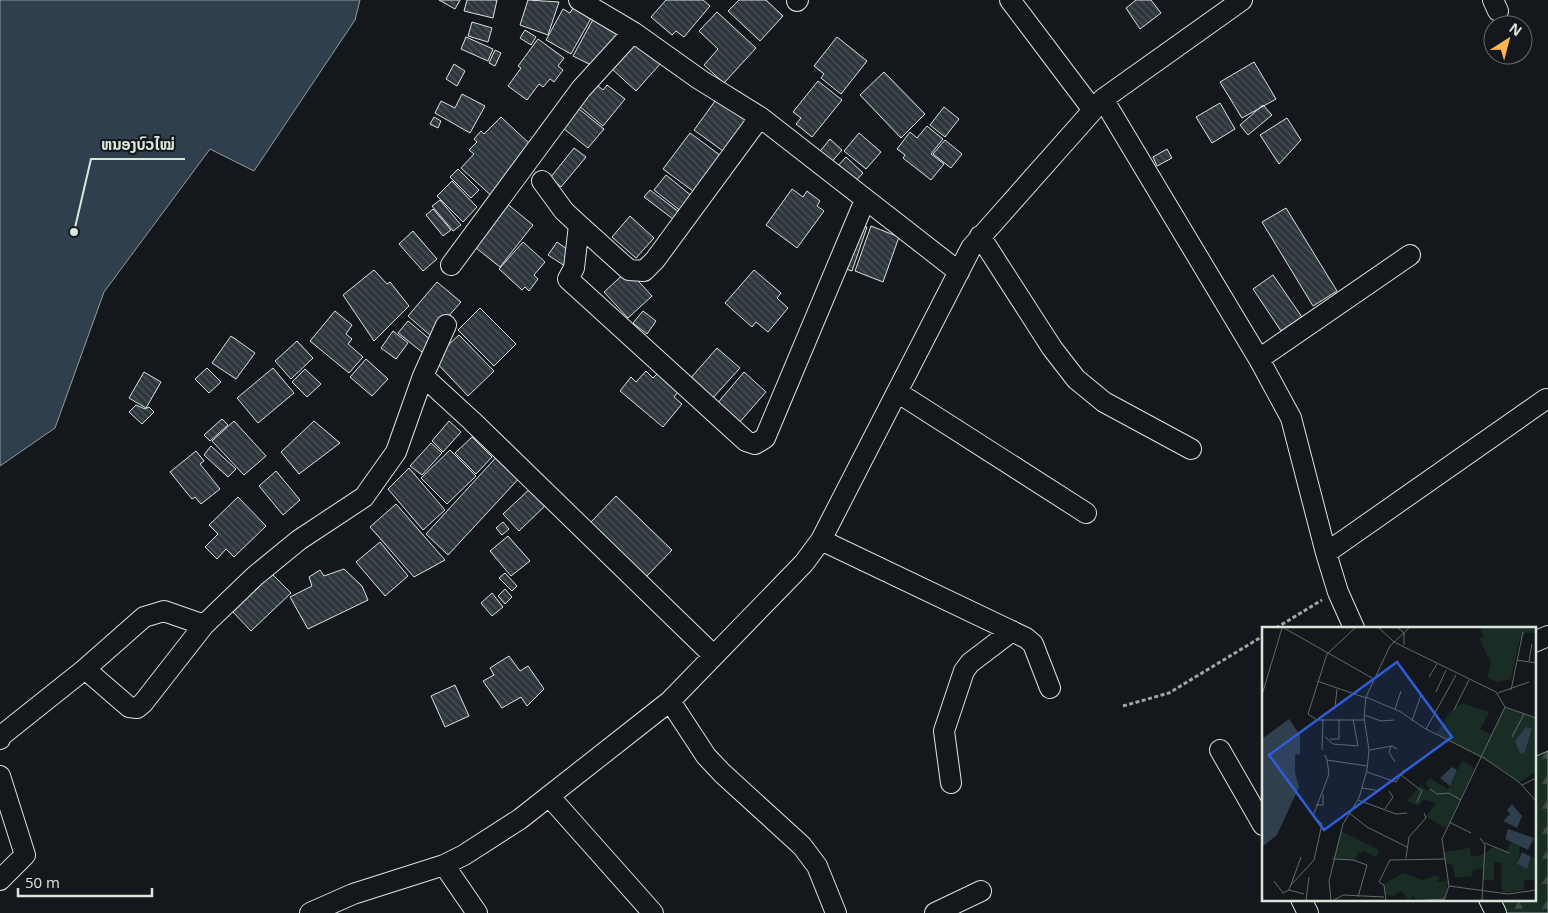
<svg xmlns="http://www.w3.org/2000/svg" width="1548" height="913" font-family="'Open Sans','Noto Sans Lao',sans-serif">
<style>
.forest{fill:url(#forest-firs);stroke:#939e99}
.water{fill:#2f3f4d;stroke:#939e99}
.building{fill:url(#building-back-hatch);stroke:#d8e6dc}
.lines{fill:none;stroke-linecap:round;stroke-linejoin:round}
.minor-casing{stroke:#d8e6dc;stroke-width:22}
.path{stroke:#9da8a2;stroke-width:3;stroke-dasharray:4 2.5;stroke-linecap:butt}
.minor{stroke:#14181c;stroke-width:20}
.inset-road{fill:none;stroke:#626a69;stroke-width:1}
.view{fill:#305dd8;fill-opacity:0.15;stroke:#305dd8;stroke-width:2.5}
.inset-edge{fill:none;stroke:#d8e6dc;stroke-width:2.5}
.leader{fill:none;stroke:#d8e6dc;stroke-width:2}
.callout-dot{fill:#d8e6dc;stroke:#14181c;stroke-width:2}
.callout-label{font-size:15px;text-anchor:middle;font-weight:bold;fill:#d8e6dc;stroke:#14181c;stroke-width:4;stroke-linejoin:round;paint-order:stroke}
</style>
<defs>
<pattern id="forest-firs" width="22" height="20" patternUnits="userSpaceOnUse" patternTransform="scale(1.25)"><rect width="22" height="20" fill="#1a2d24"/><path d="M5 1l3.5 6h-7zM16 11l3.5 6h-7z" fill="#3b4b43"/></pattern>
<pattern id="building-back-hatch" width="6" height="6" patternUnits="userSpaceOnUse" patternTransform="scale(1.25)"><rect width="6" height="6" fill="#2c363c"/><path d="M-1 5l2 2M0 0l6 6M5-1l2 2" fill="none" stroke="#4a5358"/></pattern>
</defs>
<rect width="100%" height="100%" fill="#14181c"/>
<path class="forest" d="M1548,751V913H1501L1494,899H1534V757Z"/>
<path class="water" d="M0,0H360L355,20L254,171L210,149L104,292L55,428L0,466Z"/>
<path class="building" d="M439,0H460L455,9Z
M467,0H497L493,18L464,11Z
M528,0L559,2L548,35L520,25Z
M666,0H703L710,6L684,37L676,31L672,35L651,17Z
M739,0H766L783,16L760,41L728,11Z
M1136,0H1151L1161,13L1140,29L1126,8Z
M576,3L594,13L571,54L546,40L563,9L570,13Z
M717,12L756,48L724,83L704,65L718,49L699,31Z
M596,14L625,35L597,68L573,56Z
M472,22L492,28L488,42L468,36Z
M525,30L536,37L531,45L520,38Z
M466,37L493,49L488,61L461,49Z
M837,37L867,61L841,94L821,78L824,74L814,66Z
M538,39L564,58L558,66L563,70L554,82L550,79L543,87L539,84L527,100L508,86L521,68L518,66Z
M636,41L661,63L636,91L611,68Z
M495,50L501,53L495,66L489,63Z
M1254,62L1276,99L1242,118L1220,82Z
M454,64L465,71L457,86L446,79Z
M884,72L925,114L901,138L860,95Z
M818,81L842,100L812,137L796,124L801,118L793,112Z
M597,85L603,90L607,85L625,99L603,126L579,106Z
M462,94L485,106L470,133L435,113L441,101L455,108Z
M718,97L747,118L723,151L694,130Z
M1220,103L1235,129L1212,143L1196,117Z
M1263,105L1272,115L1248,135L1240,125Z
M944,107L959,119L945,137L930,125Z
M579,109L604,129L588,148L563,128Z
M434,117L441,121L438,128L430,124Z
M501,117L531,145L495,199L461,168L474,154L469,150L477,142L474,139L481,131L484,134Z
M1287,118L1301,140L1279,164L1260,135Z
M927,126L943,139L931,154L944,164L931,180L903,158L905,155L897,149L910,132L917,138Z
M690,133L724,158L697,194L663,169Z
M859,133L881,152L866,169L844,151Z
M830,139L842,150L829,165L817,155Z
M945,140L962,154L951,168L933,154Z
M574,148L586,157L561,187L550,178Z
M1167,149L1172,158L1157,166L1153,157Z
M846,157L863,173L851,186L834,170Z
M458,169L479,190L471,198L450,177Z
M666,175L693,197L682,212L654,190Z
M452,181L477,207L463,222L437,196Z
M792,189L803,197L807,191L820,201L817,206L824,211L797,248L766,225Z
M650,190L679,212L673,219L644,197Z
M440,200L461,225L453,231L432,206Z
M505,202L533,225L500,267L471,244Z
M1286,208L1337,291L1313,306L1262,222Z
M433,209L451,230L443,236L426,215Z
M630,216L654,238L636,258L612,237Z
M858,224L867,227L852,271L843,268Z
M871,226L899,237L883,282L855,271Z
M413,231L437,259L423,271L399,244Z
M523,242L545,262L534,275L538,279L529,291L525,287L522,290L499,269Z
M557,242L574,254L571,270L548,255Z
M374,270L387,284L390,282L409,306L374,341L343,295Z
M628,270L652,296L628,318L604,292Z
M754,270L781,293L777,298L788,308L768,332L756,322L752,327L725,303Z
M1273,275L1302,317L1281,331L1253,289Z
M437,282L461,302L431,336L408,316Z
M480,308L516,344L494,366L458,330Z
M335,311L352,325L346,334L352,339L348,344L363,357L349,373L310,341Z
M643,311L656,321L647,334L633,323Z
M408,321L431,340L422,352L398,333Z
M393,331L408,343L396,359L381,348Z
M459,335L494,371L468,396L433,359Z
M231,336L255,353L236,379L212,363Z
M297,341L313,358L291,379L275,361Z
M717,348L740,368L711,400L689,380Z
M366,359L388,379L372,396L350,377Z
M207,368L221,382L209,393L195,379Z
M273,368L294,393L258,423L237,398Z
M305,369L321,384L307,397L292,382Z
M646,371L653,378L657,374L678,392L674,397L682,404L663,427L620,391L631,377L636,382Z
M144,372L161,382L146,408L129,398Z
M744,372L766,392L738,424L716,405Z
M136,405L145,409L149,407L154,412L142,424L129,412Z
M222,419L228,425L210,441L204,435Z
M234,421L266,456L244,475L212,441Z
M314,421L340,443L299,474L281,452Z
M449,421L461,432L443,452L432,441Z
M472,437L492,457L476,474L455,453Z
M431,443L442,453L422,475L410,466Z
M211,446L236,469L228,477L204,455Z
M450,450L476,476L447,504L421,478Z
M196,451L204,461L200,464L220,489L201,504L195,497L192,499L170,472Z
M501,452L524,473L448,555L426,534Z
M409,468L445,510L423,530L388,489Z
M276,471L300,500L283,515L259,486Z
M533,486L549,502L519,531L503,514Z
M616,496L672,550L646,577L590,523Z
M238,497L266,526L234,557L226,549L217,559L205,547L218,534L209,525Z
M396,504L445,560L414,577L370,527Z
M503,522L509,529L502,535L496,528Z
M508,536L530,561L511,576L490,551Z
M380,542L408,576L385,596L356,562Z
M344,569L362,586L368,600L308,629L290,597L312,586L309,577L320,570L324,576Z
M505,573L517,586L512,591L499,578Z
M272,574L291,593L251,631L233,612Z
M505,589L512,597L505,604L498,596Z
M492,593L503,607L492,616L481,603Z
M509,656L520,671L528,666L544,689L527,706L521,697L502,708L483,681L494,675L490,668Z
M455,685L469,716L445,727L431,696Z"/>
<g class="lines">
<g class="minor-casing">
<path id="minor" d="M579,0L633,32L699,79L760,117L959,272
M1010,0L1093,110
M1242,0L1103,99L1259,359L1291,418L1326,553L1338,592L1354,628
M1493,0L1498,11
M797,1L798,0
M542,181L564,211L579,225L574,268L568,279L746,441L755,444L765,438L865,200
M579,225L629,270L644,271L655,260L760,117
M980,236L1052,348L1076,379L1104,402L1191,449
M451,265L581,89L633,32
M446,325L423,376L472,421L713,655
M1259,359L1410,255
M897,392L1086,513
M821,540L1026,638L1033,644L1050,688
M1326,553L1546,399
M1534,642L1548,636
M85,669L129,707L137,708L143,703L204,625
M670,701L706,756L722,773L802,846L817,866L836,913
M0,739L1,736L85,669L144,617L164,611L204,625L255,576L299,540L364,497L396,452L423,376
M1220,750L1263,825
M0,776L25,855L0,880
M951,783L944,731L964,671L970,663L1012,631
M549,796L653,913
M444,865L477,913
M1301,899L1308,913
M1489,899L1496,913
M310,913L353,894L444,865L464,855L520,819L670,701L804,563L821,540L971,248L1103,99
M935,913L981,891"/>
</g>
<path class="path" d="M1276,628L1322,600
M1123,706L1169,693L1263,636"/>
<use href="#minor" class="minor"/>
</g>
<g transform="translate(1262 627)">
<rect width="274" height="274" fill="#14181c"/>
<path d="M219,1H274V6H263L257,14L249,52L235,55L225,51L229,36L217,11L222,10ZM200,76L227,85L218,102L229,108L243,80L274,91V145L258,155L238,141L174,107L187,86ZM200,134L213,141L184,201L164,190L174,176L161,172L157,179L145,174L159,158L164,164L167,162L164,156L167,151L186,162ZM79,204L117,223L114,230L102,224L96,226L93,234L71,232ZM249,215L258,219L256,238L265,242L269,230L274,231V253H262V263L240,266L239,236L232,234V253H221V241L211,243L210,249L193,251L191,238L183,236L181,225L208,221L209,230L220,228L231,220L244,226ZM141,246L160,253L175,248L178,250L175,255L186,254L183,272L154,273L152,268L147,273L140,264L131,269L122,267L123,257Z" fill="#1a2d24"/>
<path d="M27,92L38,108V127L33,128V146L37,160L15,208L0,220V112ZM264,100L270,102L262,127L258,126L253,114ZM190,140L195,143L188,159L178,151ZM250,177L260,189L255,201L241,194L248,187L245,183ZM246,202L272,211L266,223L243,212ZM260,225L269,230L265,242L255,237Z" fill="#2f3f4d"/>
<path class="inset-road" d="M22,1L110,51M93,1L65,27L46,87L55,93H103M117,1L132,15L234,65L243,80L274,91M136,1L142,6V18M147,1L128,19L104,70L139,85L162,101L222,131L257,155L274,174M255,33L274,36M267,34L270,17M167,50L175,37M55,54L104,71M249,63L261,5M174,65L184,43M236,66L267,55M0,68L20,1M73,80L75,62M133,82L139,64M192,83L207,53M102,88L119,94L132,93M150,94L159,68M164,102L194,48M63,110L71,117L96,119L91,92M250,110L262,87M68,112H77V92M129,119L127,125L133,135M60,123L61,92M108,123L130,119L135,122M63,128L65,133L105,139M105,145L134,155L142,143M139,148L160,164L155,175M260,158L274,151M100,161L118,164M168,162L175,167L187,166L199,173M96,173L134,187L145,186M54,178H61V167M123,182L131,170L127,164M87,186L105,200L145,220M187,195L209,206M218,211L223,218L220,273M223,216L247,226M144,231L147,210L164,191L162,186M71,232L91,233L105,238L96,270M12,254L21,266L27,263L42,267M29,258L52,233L60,197L51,189L67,147L65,133M187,259L246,267L274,263M27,263L39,230M44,273L47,250M69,273L67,254L81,197L97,171L105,143L107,123L102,90L104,70M72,273L81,268L122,270M124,273L122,258L117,255L128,233L183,232M163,273L182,272M182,273L187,259L180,212L243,80"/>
<path class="view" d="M135,35L190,110L62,203L7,128Z"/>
<rect width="274" height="274" class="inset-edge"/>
</g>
<path class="leader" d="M74 232L91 159H185"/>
<circle class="callout-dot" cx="74" cy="232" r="5"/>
<g class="callout-label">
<text x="138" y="150">ຫນອງບົວໄໝ່</text>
</g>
<g transform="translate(1508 40) rotate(36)"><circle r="24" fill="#14181c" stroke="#626a69"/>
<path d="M0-4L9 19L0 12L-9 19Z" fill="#ffb74d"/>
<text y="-8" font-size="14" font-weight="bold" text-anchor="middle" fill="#d8e6dc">N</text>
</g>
<path d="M18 888v8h134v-8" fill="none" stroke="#d8e6dc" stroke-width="2.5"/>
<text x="25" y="888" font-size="15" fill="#d8e6dc" stroke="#14181c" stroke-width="4" paint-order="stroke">50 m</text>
</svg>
